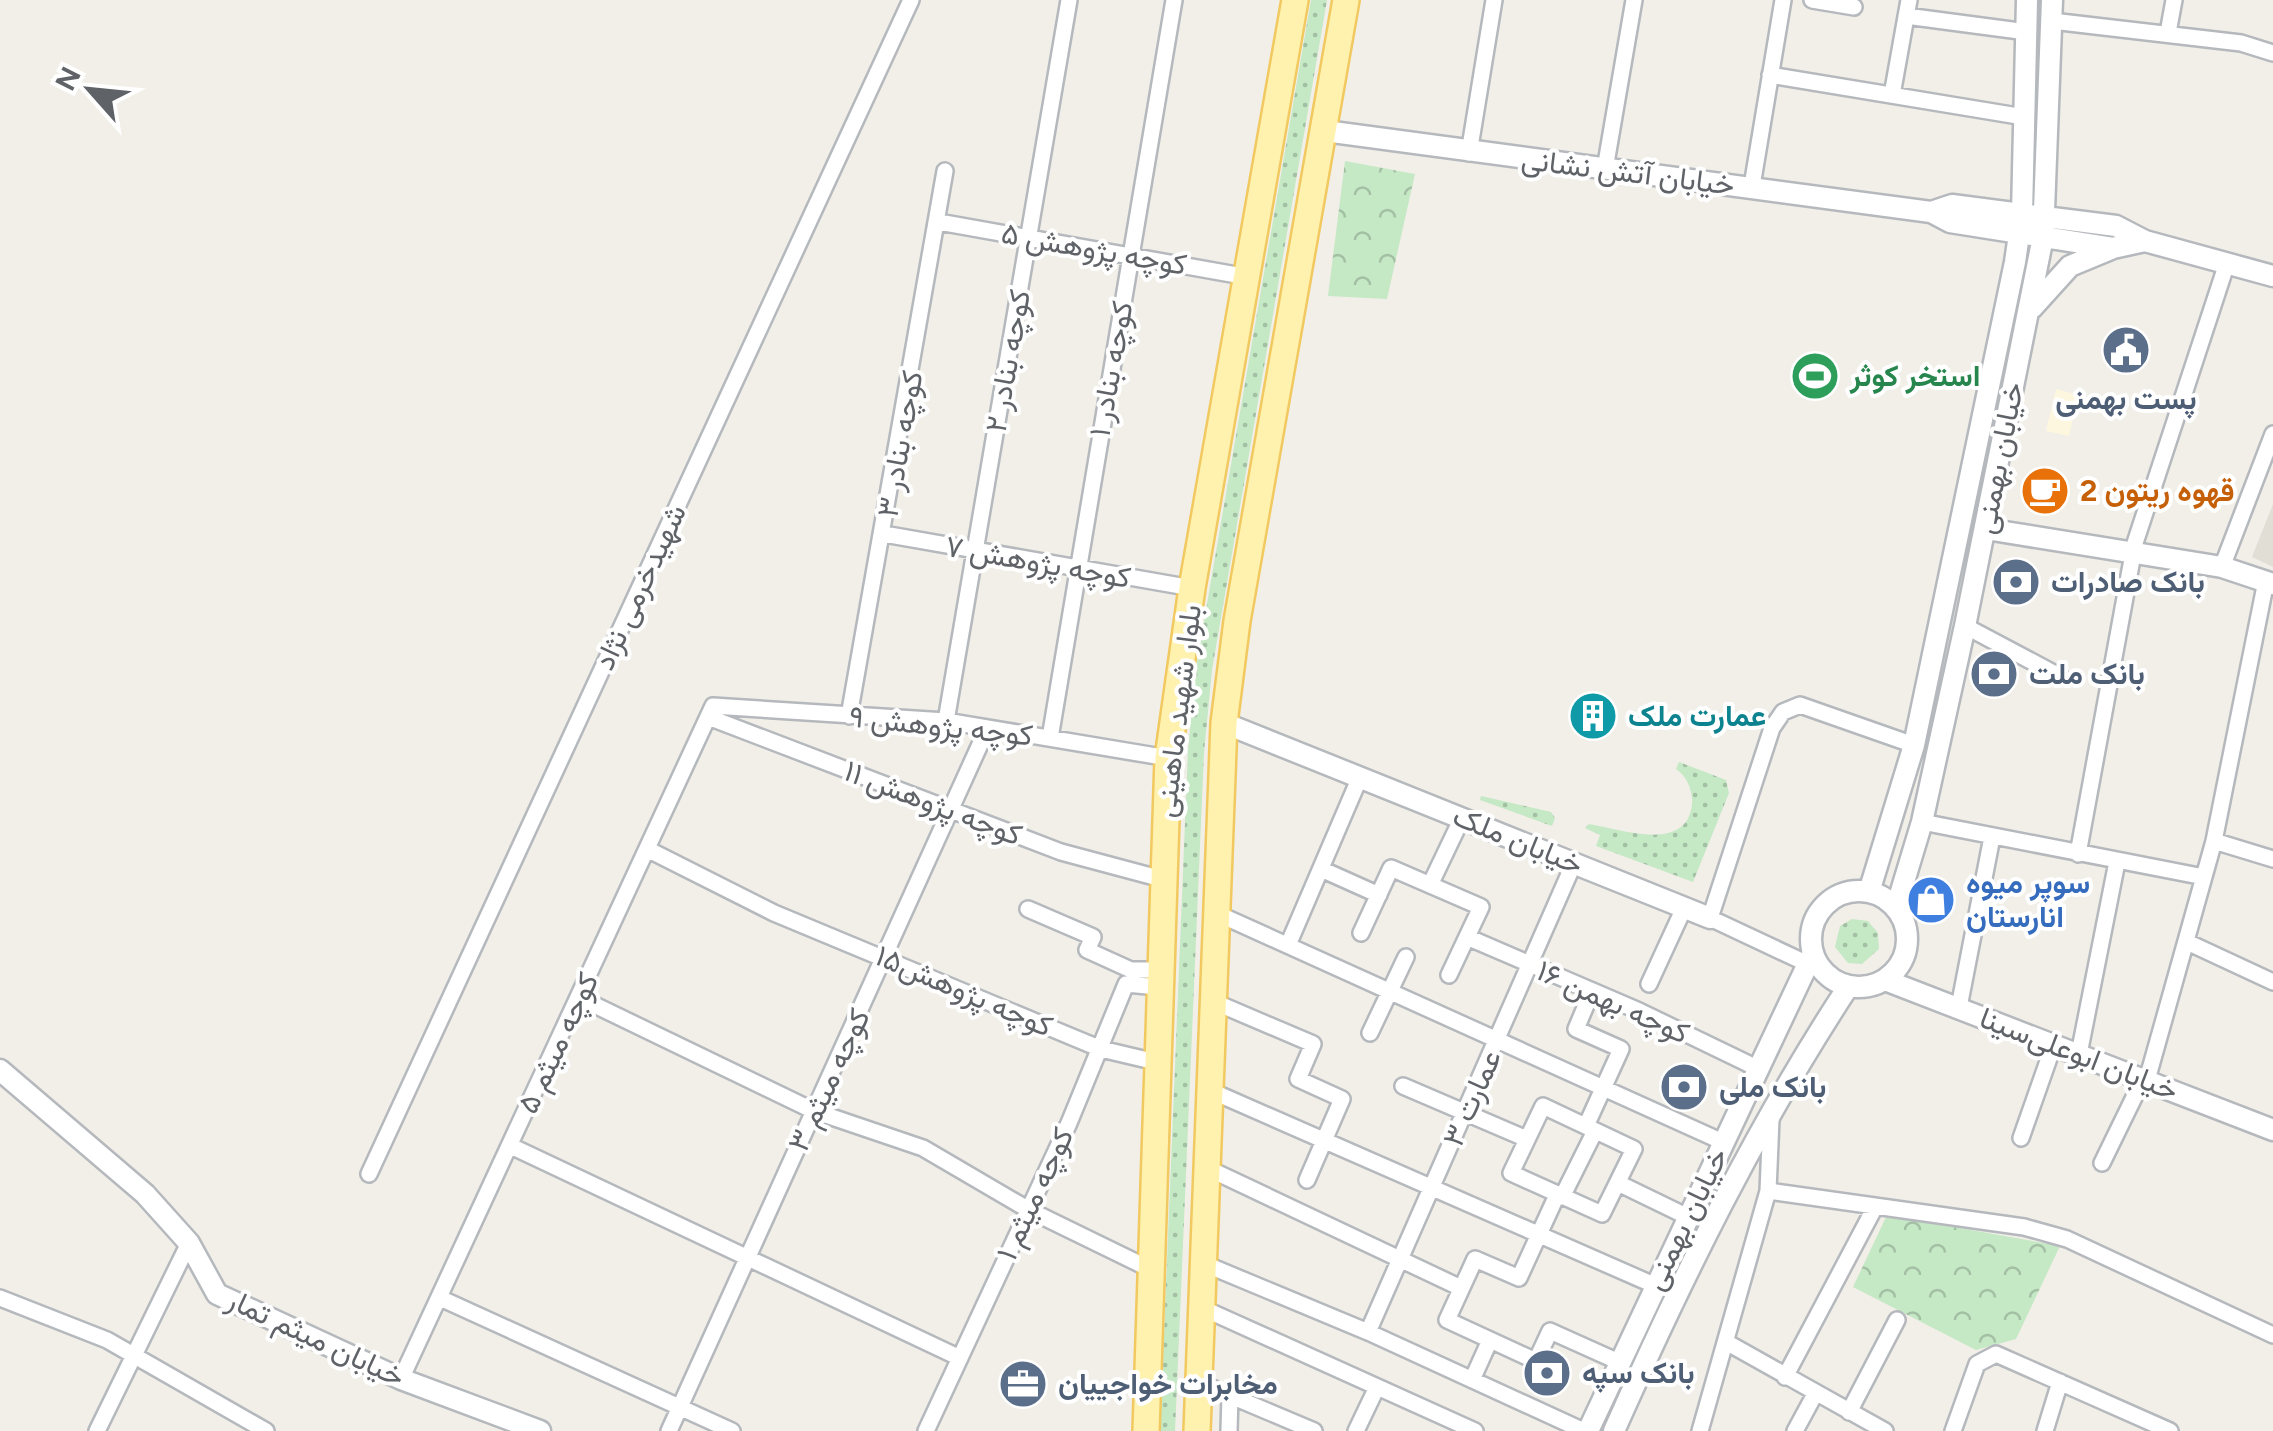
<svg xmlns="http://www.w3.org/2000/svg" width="2273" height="1431" font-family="Figtree,Vazirmatn,sans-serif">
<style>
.commercial{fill:#fef7e0}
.education{fill:#e1ded6}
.grass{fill:url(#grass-dots)}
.park{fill:url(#park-crowns)}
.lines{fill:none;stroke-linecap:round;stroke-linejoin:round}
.minor-casing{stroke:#b5b8bc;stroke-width:20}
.tertiary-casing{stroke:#b5b8bc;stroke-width:25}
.primary-casing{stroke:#f2c960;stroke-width:30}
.minor{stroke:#fff;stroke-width:15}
.tertiary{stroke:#fff;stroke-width:20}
.primary{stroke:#fff2af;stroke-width:25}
.labels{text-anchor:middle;stroke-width:8;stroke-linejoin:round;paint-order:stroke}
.street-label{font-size:30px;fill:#5f6368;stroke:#fff}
.leisure-label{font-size:30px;font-weight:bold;fill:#27864d;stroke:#fff;text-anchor:start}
.service-label{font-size:30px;font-weight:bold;fill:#4e5e75;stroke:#fff;text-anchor:start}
.food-label{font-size:30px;font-weight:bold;fill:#c56008;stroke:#fff;text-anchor:start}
.culture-label{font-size:30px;font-weight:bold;fill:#0d838f;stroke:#fff;text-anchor:start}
.shop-label{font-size:30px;font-weight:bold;fill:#366cbe;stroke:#fff;text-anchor:start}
</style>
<defs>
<pattern id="grass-dots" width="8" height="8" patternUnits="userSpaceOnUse" patternTransform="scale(2.5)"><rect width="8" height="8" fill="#c5e8c5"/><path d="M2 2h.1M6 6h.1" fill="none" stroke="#a3c0a4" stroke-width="1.8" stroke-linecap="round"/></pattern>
<pattern id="park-crowns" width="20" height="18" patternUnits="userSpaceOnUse" patternTransform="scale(2.5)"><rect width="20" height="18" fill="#c5e8c5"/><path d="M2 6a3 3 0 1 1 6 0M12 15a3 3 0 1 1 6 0" fill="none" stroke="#a3c0a4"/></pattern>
</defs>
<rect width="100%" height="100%" fill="#f1efe8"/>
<path class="commercial" d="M2056,389L2078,395L2069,436L2046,431Z"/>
<path class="education" d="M2273,504V567L2252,557Z"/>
<path class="grass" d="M1311,0H1327L1212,670L1204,752L1175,1431H1160L1188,750L1196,668Z
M1679,762L1726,780L1729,793L1693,882L1596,846L1600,835L1585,828L1589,824C1620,829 1687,854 1692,804C1693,791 1687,776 1676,769Z
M1481,796L1551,812L1555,818L1552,826L1480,800Z
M1852,919L1868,921L1878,933L1879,949L1862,964L1848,963L1835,947L1840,926Z"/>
<path class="park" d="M1345,161L1415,174L1387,299L1328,296Z
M1887,1215L2060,1246L2016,1339L1976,1350L1853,1287Z"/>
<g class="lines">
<g class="minor-casing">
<path id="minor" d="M1812,0L1854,7
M1906,16L2027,32
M2052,21L2241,43L2273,53
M2168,33L2174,0
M1770,75L2024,117
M1892,95L1909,0
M1469,153L1494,0
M1605,169L1634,0
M1752,186L1783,0
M939,222L1248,277
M884,534L1192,588
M2222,567L2273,434
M1965,626L2061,677
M849,716L945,171
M708,717L1061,852L1162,879
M946,721L1069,0
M1050,738L1174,0
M1922,822L2204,877
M2214,841L2273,859
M647,849L774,913L1101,1049L1156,1062
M2078,854L2135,543L2227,263
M1321,869L1379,895
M1430,885L1462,818
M1028,909L1093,937L1087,950L1131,970H1158
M1216,913L1723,1142
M1361,933L1391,868L1481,907L1449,975
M1467,937L1639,1011L1757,1068
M2187,942L2273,982
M1288,945L1360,777
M1808,964L1710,918L1772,728L1783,712L1800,705L1914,745
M1649,984L1684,908
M578,997L814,1111L923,1148L1029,1210L1152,1270
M1212,1001L1313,1044L1298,1079L1342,1099L1307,1180
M1959,1007L1992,837
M1370,1033L1406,957
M2079,1054L2117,862
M2147,1080L2214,841L2266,581
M1403,1086L1527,1139
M1209,1090L1654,1285
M1543,1106L1634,1149L1602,1214L1511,1173Z
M1586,1126L1621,1049L1576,1029L1592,991
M2021,1138L2054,1044
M511,1146L960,1358
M2102,1163L2143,1079
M1205,1167L1461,1288
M369,1174L911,0
M1618,1183L1686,1216
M1768,1191L2024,1227L2067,1239L2273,1335
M1557,1195L1519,1278L1475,1259L1447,1320L1536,1361L1550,1331L1619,1362
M1562,1197L1595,1131
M1200,1262L1368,1332L1584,1431
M0,1298L107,1340L266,1431
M440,1298L732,1431
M1200,1307L1475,1431
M1368,1332L1574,863
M1726,1342L1885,1431
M1785,1377L1875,1207
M401,1379L713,706L946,721L1168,758
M1472,1380L1490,1340
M1198,1382L1314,1431
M1849,1412L1897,1320
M97,1431L189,1243
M669,1431L987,729
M926,1431L1069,1123L1126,984L1158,987
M1229,1431L1230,1395
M1356,1431L1377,1387
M1700,1431L1768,1191L1771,1119
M1795,1431L1815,1394
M1953,1431L1977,1364L1996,1354L2170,1431
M2045,1431L2060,1382"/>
</g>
<g class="tertiary-casing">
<path id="tertiary" d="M1325,131L1931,212L1950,222L2113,248L2145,241
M1931,212L1952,205L2116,226L2145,241L2273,276
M2032,308L2070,266L2111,249
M1986,529L2222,567L2273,584
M1224,723L1710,918
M1811 939a48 48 0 1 1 96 0a48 48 0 1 1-96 0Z
M1869,892L1914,745L2015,262L2022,214L2027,0
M1896,908L1922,822L1965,626L2043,237L2052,0
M1885,980L2273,1130
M0,1070L145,1194L189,1243L217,1294L401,1379L540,1431
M1588,1431L1813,953
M1614,1431C1682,1278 1756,1127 1848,987"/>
</g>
<g class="primary-casing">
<path id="primary" d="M1146,1431L1168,758L1192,588L1295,0
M1197,1431L1224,723L1237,621L1346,0"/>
</g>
<use href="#minor" class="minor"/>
<use href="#tertiary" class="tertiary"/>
<use href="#primary" class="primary"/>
</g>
<defs>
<g id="civic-disc" transform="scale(2.5)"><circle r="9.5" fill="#5c6f8a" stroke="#fff"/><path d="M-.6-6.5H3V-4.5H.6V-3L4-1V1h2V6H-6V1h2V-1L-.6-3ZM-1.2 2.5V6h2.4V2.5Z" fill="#fff"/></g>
<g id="stadium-disc" transform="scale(2.5)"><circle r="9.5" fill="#2e9e5b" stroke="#fff"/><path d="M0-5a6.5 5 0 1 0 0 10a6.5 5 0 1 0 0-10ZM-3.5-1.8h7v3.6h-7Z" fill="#fff"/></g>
<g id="cafe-disc" transform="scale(2.5)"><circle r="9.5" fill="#e8710a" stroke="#fff"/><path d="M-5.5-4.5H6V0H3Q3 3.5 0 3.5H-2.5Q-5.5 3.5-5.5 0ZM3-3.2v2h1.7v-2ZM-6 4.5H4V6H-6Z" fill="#fff"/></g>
<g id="bank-disc" transform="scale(2.5)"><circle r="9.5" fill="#5c6f8a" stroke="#fff"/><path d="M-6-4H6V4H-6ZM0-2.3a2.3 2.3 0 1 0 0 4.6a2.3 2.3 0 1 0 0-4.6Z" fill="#fff"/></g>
<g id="building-disc" transform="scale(2.5)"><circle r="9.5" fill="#0f9aa8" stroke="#fff"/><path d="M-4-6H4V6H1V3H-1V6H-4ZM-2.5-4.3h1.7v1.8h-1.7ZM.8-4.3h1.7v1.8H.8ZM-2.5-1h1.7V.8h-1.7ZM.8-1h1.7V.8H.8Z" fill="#fff"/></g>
<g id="shop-disc" transform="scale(2.5)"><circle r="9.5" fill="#3f7fe0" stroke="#fff"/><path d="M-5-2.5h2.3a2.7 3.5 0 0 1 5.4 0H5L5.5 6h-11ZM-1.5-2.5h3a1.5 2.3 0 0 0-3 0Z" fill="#fff"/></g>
<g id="office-disc" transform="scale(2.5)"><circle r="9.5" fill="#5c6f8a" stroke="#fff"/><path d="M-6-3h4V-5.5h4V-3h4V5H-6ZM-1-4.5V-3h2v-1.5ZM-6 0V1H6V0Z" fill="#fff"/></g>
</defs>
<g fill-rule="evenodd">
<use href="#civic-disc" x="2126" y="350"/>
<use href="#stadium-disc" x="1815" y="376"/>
<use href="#cafe-disc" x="2045" y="491"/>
<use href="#bank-disc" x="2016" y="582"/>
<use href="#bank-disc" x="1994" y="674"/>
<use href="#building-disc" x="1593" y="716"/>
<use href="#shop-disc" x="1931" y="900"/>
<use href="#bank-disc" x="1684" y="1087"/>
<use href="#bank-disc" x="1547" y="1373"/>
<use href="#office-disc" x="1023" y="1384"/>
</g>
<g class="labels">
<g class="street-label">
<text transform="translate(1628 172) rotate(7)" y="10">خیابان آتش نشانی</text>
<text transform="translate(1094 249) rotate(10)" y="10">کوچه پژوهش ۵</text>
<text transform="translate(1008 361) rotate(-80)" y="10">کوچه بنادر ۲</text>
<text transform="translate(1111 369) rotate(-80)" y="10">کوچه بنادر ۱</text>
<text transform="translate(900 444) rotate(-80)" y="10">کوچه بنادر ۳</text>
<text transform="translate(1999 458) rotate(-79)" y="10">خیابان بهمنی</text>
<text transform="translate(1038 562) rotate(10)" y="10">کوچه پژوهش ۷</text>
<text transform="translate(640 587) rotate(-65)" y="10">شهیدخرمی نژاد</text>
<text transform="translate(1178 711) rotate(-83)" y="10">بلوار شهید ماهینی</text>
<text transform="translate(941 726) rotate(6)" y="10">کوچه پژوهش ۹</text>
<text transform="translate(933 803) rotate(21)" y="10">کوچه پژوهش ۱۱</text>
<text transform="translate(1518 840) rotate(22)" y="10">خیابان ملک</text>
<text transform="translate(964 991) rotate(23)" y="10">کوچه پژوهش۱۵</text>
<text transform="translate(1613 1002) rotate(24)" y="10">کوچه بهمن ۱۶</text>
<text transform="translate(558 1043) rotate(-65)" y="10">کوچه میثم ۵</text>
<text transform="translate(2079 1054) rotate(21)" y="10">خیابان ابوعلی‌سینا</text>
<text transform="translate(829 1080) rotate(-65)" y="10">کوچه میثم ۳</text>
<text transform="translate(1472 1098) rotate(-66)" y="10">عمارت ۳</text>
<text transform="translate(1035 1194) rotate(-65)" y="10">کوچه میثم ۱</text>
<text transform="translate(1686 1219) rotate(-64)" y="10">خیابان بهمنی</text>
<text transform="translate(316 1338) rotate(25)" y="10">خیابان میثم تمار</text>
</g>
<g class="leisure-label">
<text x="1850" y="386">استخر کوثر</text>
</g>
<g class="service-label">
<text x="2126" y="409" text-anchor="middle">پست بهمنی</text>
<text x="2051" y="592">بانک صادرات</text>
<text x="2029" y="684">بانک ملت</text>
<text x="1719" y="1097">بانک ملی</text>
<text x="1582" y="1383">بانک سپه</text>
<text x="1058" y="1394">مخابرات خواجییان</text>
</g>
<g class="food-label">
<text x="2080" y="501">قهوه ریتون 2</text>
</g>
<g class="culture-label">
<text x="1628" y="726">عمارت ملک</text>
</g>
<g class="shop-label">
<text x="1966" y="893">سوپر میوه<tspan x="1966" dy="34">انارستان</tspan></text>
</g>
</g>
<g transform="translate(90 90) rotate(297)" stroke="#ffffff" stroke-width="8" paint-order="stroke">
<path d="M0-8L18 38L0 25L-18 38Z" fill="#5f6368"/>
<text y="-15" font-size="28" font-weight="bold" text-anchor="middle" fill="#5f6368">N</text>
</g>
</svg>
